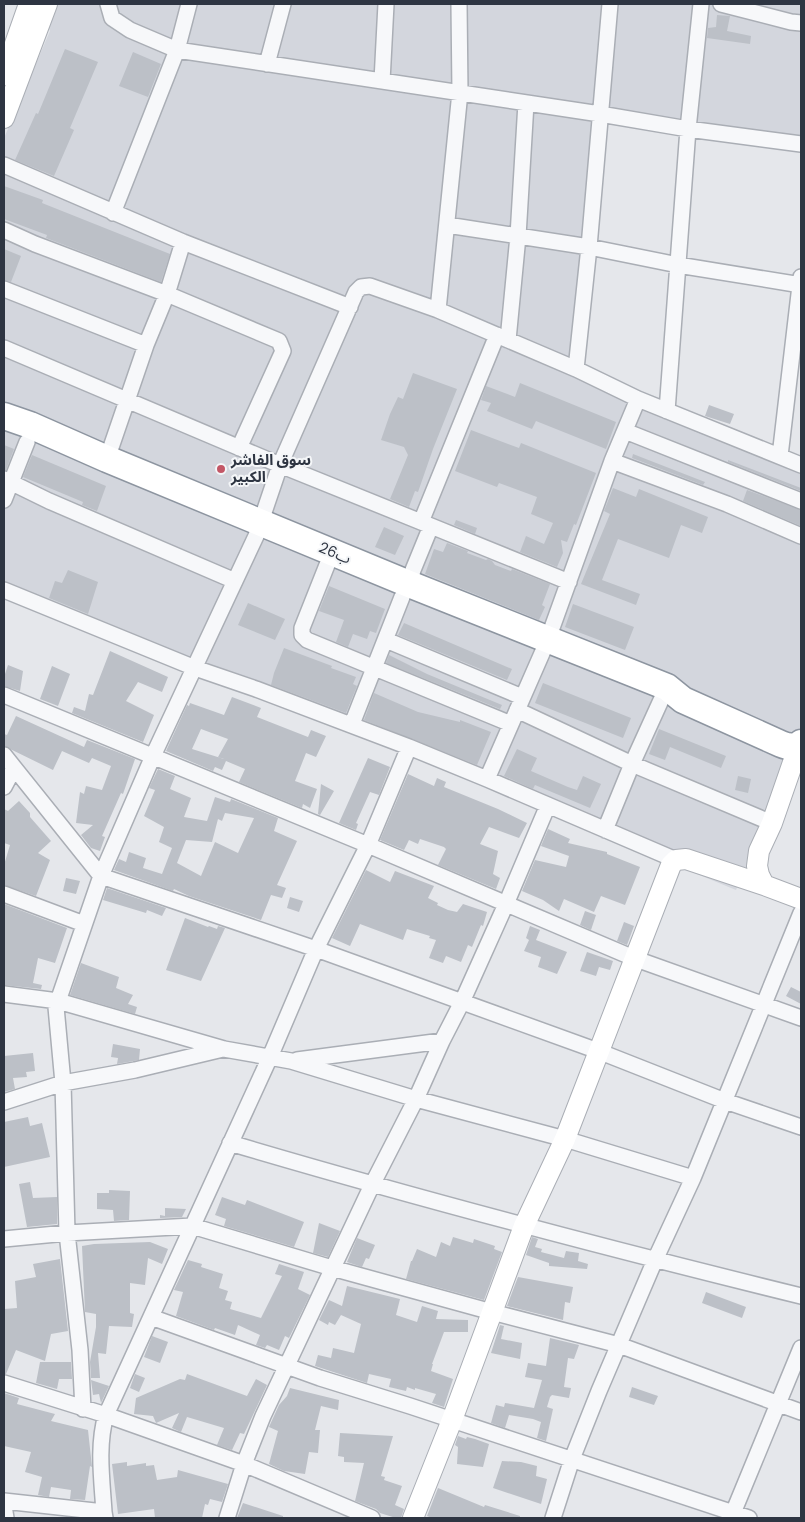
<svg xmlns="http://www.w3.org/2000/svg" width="805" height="1522" font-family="Poppins,'Noto Sans Arabic',sans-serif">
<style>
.built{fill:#d3d6dd}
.building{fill:#bcc0c7;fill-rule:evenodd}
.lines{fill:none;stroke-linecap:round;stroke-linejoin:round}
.street-casing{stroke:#aaaeb5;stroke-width:18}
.secondary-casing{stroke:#aaaeb5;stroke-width:22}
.highway-casing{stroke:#8d95a0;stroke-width:29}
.street{stroke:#f7f8fa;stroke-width:15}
.secondary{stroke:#fff;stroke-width:20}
.highway{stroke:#fff;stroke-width:26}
.poi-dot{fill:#c35766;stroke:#f4f6f8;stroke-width:2}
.labels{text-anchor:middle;stroke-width:4;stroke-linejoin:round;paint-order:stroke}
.poi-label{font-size:15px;font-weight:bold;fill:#2e3542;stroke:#f4f6f8;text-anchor:start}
.street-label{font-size:15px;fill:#2e3542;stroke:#f4f6f8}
</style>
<rect width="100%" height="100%" fill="#e5e7eb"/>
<path class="built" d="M38,4H801V149L602,121L581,377L801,474V739L736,890L4,590V138L50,31Z"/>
<path class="building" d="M717,15L730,16L727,31L751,36L750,44L707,38L708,28L716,27Z
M65,49L98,62L70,128L74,130L54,176L15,160L36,113L38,114Z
M133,52L161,64L148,97L119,86Z
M4,186L43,200L42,203L170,254L161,282L46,238L47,235L4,219Z
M4,249L21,256L11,282L4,280Z
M413,373L457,389L433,449L418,492L415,491L409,507L390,499L408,455L404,447L381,440L390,414L398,397L403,399Z
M520,383L616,422L606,449L536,421L532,429L487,411L491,403L481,400L486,386L515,397Z
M709,405L734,414L730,424L705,416Z
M471,430L519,448L521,443L596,473L576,525L574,524L567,542L561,540L563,553L557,567L520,552L526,536L544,544L553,523L531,514L537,497L499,483L497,487L455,471Z
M4,445L14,449L6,470H4Z
M633,454L705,482L703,485L632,458Z
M32,455L106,486L97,511L82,505L83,502L23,477Z
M728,460L801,488V491L728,462Z
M613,488L636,497L639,489L708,517L702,533L681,525L669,558L618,539L602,580L640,594L636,605L581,584L610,514L604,511Z
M747,490L801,510V526L743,501Z
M456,520L477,528L475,534L454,525Z
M384,527L404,536L395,555L375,547Z
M447,543L468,551L467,553L486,560L488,559L492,561L495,565L511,571L512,569L550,584L542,605L545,607L539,620L425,574L434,549L443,552Z
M68,570L98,582L88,614L49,598L55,581L62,583Z
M329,586L385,609L376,633L370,631L367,639L353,634L348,647L336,642L344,620L319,611Z
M248,603L285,619L275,640L238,625Z
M573,604L634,627L625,650L565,627Z
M404,623L512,669L507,680L398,635Z
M284,648L332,666L331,668L356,677L353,684L357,686L346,713L271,685L274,673Z
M110,651L168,677L162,692L138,682L126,701L154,715L143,742L72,713L74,707L85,711L89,694L93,695Z
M389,655L427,674L502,705L500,709L386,663Z
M8,665L23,671L20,691L4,686V677Z
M52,666L70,674L58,706L40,699Z
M543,683L631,718L623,738L535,703Z
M374,693L418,712L460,722V720L491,732L477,765L364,720Z
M232,697L261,708L257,717L308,737L311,730L326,736L316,757L306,753L295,781L317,789L310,808L303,804L302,808L239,782L245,769L226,761L222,770L215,767L213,771L166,751L187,705L189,706L190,703L224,715ZM201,729L228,739L218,757L224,759L192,749Z
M16,716L84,747L87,740L135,759L123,794L121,793L102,836L105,837L100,851L91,848L81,835L93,825L76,823L80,792L84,794L86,786L102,790L111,766L92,758L89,763L62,751L53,770L4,746V734L7,735Z
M659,729L726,756L721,768L670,747L665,760L649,754Z
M517,749L537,758L531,771L568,787L577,790L583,776L601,784L590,808L535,785L533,789L504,776Z
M368,758L390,767L379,795L370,792L356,823L358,824L356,830L339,823Z
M158,769L175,776L170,789L191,798L184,817L207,821L215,797L230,802L231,799L278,818L274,831L297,841L277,885L286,888L282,898L271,895L261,920L189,896L174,889L173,891L114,870L119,859L126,862L129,852L146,858L143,868L162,874L172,848L159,842L164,827L144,816L155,790L149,788ZM225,813L254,818L238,853L215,842L201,876L177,863L186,840L212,842L218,819L222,821Z
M408,774L434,786L437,778L446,782L444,787L498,809L527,823L519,838L489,827L480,844L498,851L493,874L500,878L496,889L438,865L446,849L444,847L420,839L418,844L409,840L404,850L380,840Z
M738,776L751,779L748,793L735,790Z
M321,784L334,791L320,815L318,814Z
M19,801L30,813V817L51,841L38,853L50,860L36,896L4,885V865L10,845L4,843V809L8,811Z
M548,829L570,839L568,843L607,852V854L640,867L625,905L601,896L594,912L564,899L559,911L543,900L522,891L535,860L566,867L569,856L541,846Z
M366,870L390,882L395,871L434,886L428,898L438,903L437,905L448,910L457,912L463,904L487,912L483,926L481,925L472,947L468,945L461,962L446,956L443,963L429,958L436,940L429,938L430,936L407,929L403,940L360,924L350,946L332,938Z
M66,878L80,881L76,894L63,891Z
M107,888L166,908L162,916L147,910L146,913L103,900Z
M290,897L303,901L299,912L287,908Z
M4,904L67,928L55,963L38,958L33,983L42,985L41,989L4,985Z
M585,911L596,915L591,930L580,925Z
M185,918L208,927L209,926L217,929L218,926L225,928L201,981L166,970Z
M624,922L634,926L627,945L617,941Z
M530,926L540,930L536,940L567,952L557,974L538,967L541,957L524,951L529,940L526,938Z
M587,952L613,961L610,970L599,967L596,976L580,971Z
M81,963L119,977L116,988L133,995L128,1004L137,1007L135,1014L70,995Z
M791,987L801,992V1004L786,996Z
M113,1044L140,1049L139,1060L117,1064L118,1058L111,1057Z
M33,1053L35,1071L26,1072L27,1077L13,1078L15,1089L4,1092V1056Z
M28,1117L30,1126L42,1123L50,1157L4,1167V1122Z
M30,1182L33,1198L57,1197V1224L27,1227L19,1184Z
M109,1190L130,1191L129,1220L114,1221L113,1210L97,1209V1193H109Z
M222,1197L245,1205L247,1200L304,1222L294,1247L224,1226L226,1219L215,1215Z
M165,1208L186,1209L182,1217H185L160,1218V1215L165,1216Z
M319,1223L340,1231L328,1257L313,1253Z
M453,1237L473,1243L474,1239L495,1246L494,1249L502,1252L484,1300L406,1279L411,1261H412L417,1249L436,1257L441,1242L450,1246Z
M532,1237L538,1239L535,1247L542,1249L541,1252L564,1258L566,1251L579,1253L578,1261L588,1264L587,1269L549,1266V1263L526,1255Z
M357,1238L375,1245L369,1259L366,1258L362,1267L347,1262Z
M150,1242L168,1249L162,1264L148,1258L145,1285L130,1283V1313L134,1314L132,1327L109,1326L106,1354L98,1353L100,1378H91L90,1362L96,1327V1314L85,1312L82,1246L94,1244Z
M60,1259L68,1331L51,1334L45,1361L16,1350L6,1374H4V1309L17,1308L15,1281L36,1277L33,1264Z
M188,1260L202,1264L201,1267L223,1274L219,1288L228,1291L225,1300L232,1302L230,1309L261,1318L282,1276L275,1274L279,1264L304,1272L298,1289L310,1295L289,1338L285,1336L279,1350L267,1345L265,1348L256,1345L260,1335L238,1325L235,1335L215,1328L214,1330L176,1316L183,1292L174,1290Z
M518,1277L573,1287L570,1303L565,1302L563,1320L507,1306Z
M347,1286L400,1299L396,1315L417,1322L422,1306L438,1311L436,1319L468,1320V1332H444L432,1364H433L431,1371L453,1379L444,1407L432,1403L436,1394L415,1388V1390L407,1387L406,1391L389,1387L391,1379L369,1374L367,1383L315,1366L318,1355L331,1358L333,1348L354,1353L361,1324L341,1315L335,1325L329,1322L328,1325L319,1320L329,1300L342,1306Z
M706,1292L746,1307L742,1318L702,1303Z
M500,1325L504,1326L501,1339L522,1343L520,1359L491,1353Z
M152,1336L168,1342L160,1363L144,1357Z
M550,1338L579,1345L574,1359L568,1358L564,1387L571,1388L569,1398L552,1395L550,1397L547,1407L553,1409L546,1441L537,1438L541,1422L533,1419L509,1415L505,1428L491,1423L496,1405L504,1407L505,1403L534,1408L542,1380L525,1377L528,1363L546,1366Z
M40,1362H71L72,1379H59L57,1389L36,1383Z
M135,1374L145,1378L139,1392L130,1388Z
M187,1374L247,1396L256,1379L267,1385L244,1434L240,1433L232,1450L217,1445L224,1428L187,1417L181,1432L172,1428L179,1413L156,1423L153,1416L134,1414L136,1398L180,1379L185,1380Z
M91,1380L109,1386L101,1403L99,1394L93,1395Z
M632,1387L658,1396L654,1405L629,1397Z
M290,1388L339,1400L338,1410L321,1406L315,1430H320L318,1453L309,1452L305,1474L284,1471L269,1464L278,1431L269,1427L279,1405L287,1396Z
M4,1393L19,1398L17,1404L55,1414L51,1421L88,1430L92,1467L90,1466L85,1500L70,1499L71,1490L51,1487L49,1497L38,1495L42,1477L25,1472L31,1452L4,1446Z
M340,1433L393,1436L381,1476L385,1477L384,1480L402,1486L395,1505L404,1509L401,1518H396L380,1513L376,1509L355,1501L364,1463L344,1462V1457L338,1456Z
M458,1436L466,1439L467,1437L475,1439L489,1444L483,1467L457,1464L458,1447L455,1445Z
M502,1461L521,1462L537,1466L536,1476L547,1479L541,1504L493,1488Z
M127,1462V1466L146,1463V1466L154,1465L157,1480L177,1477L178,1470L228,1484L222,1502L210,1499L208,1505L205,1504L202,1518H155L154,1509L118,1514L112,1464Z
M438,1488L484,1507L485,1505L520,1516V1518H432L427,1516Z
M243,1503L283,1516V1518H237Z"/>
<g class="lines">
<g class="street-casing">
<path id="street" d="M108,4L112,18L130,30L177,50L600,114L688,129L801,144
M721,4L791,22L801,23
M267,64L283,4
M382,81L386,4
M4,165L183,242L350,307
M113,213L177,50L189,4
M447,225L589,247L678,265L801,285
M4,230L35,244L167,294L279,341L283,351L239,448
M4,289L146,345
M438,310L460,92L459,4
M508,340L518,236L526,103
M4,348L280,465L431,526L413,570L409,584
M576,369L589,247L610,4
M667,411L688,129L701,4
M625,431L801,501
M780,456L801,277
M107,459L146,345L167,294L183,242
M612,461L727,504L801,536
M4,479L49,501L235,581
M4,500L27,442
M421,522L497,335
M431,526L569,582
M327,565L302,628V635L307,640L511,724
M4,590L195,668L256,689L409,747L487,779L676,860
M548,639L612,461L638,399
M386,640L522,697
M4,695L368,845L636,959L801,1018
M517,710L632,764L772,823
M352,724L402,597
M4,755L101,876L316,949L598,1051L725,1101L801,1127
M487,779L543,651
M4,787L14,768
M605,830L632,764L667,687
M4,894L84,924
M4,994L58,1001L224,1049L291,1061L416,1099L565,1139L693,1178
M297,1060L442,1041
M4,1102L63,1083L135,1070L223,1049
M230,1143C419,1199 610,1249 801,1296
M4,1239L67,1233L192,1226L332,1268L492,1312L619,1345L801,1412
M151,1317L320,1378L410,1406L749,1518
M4,1383L106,1415L244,1464L372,1518
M83,1409L80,1350L67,1233L63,1083L56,1007L101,876L153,756L256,536L280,465L356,292L361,287L370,286L438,310L576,369L638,399L801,465
M4,1501L104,1512
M4,1506L6,1518
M105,1518L104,1512C102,1480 97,1446 106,1415L270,1057L316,949L368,845L409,747
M227,1518L244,1464L263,1416L372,1185L416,1099L442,1041L462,1002L506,904L548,805
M553,1518L572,1459L599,1391L655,1260L693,1178L801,913
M731,1518L801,1348"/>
</g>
<g class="secondary-casing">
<path id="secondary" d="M4,75L29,4
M4,118L47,4
M799,745L772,823L759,851L757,866L759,875L764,885L801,899
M413,1518L452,1420L524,1226L565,1139L671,865L676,860L686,859L764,885"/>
</g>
<g class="highway-casing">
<path id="highway" d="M4,416L30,425L107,459L409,584L667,687L683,700L781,744C788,747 796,748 801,743"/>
</g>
<use href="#street" class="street"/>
<use href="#secondary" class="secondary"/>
<use href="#highway" class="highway"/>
</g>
<circle class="poi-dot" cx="221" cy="469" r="5"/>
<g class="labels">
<g class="poi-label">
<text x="231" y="465">سوق الفاشر<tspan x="231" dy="17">الكبير</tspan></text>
</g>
<g class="street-label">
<text transform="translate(335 553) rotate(23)" y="5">26ب</text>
</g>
</g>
<rect width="805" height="1522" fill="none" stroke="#2e3542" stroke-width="10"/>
</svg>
